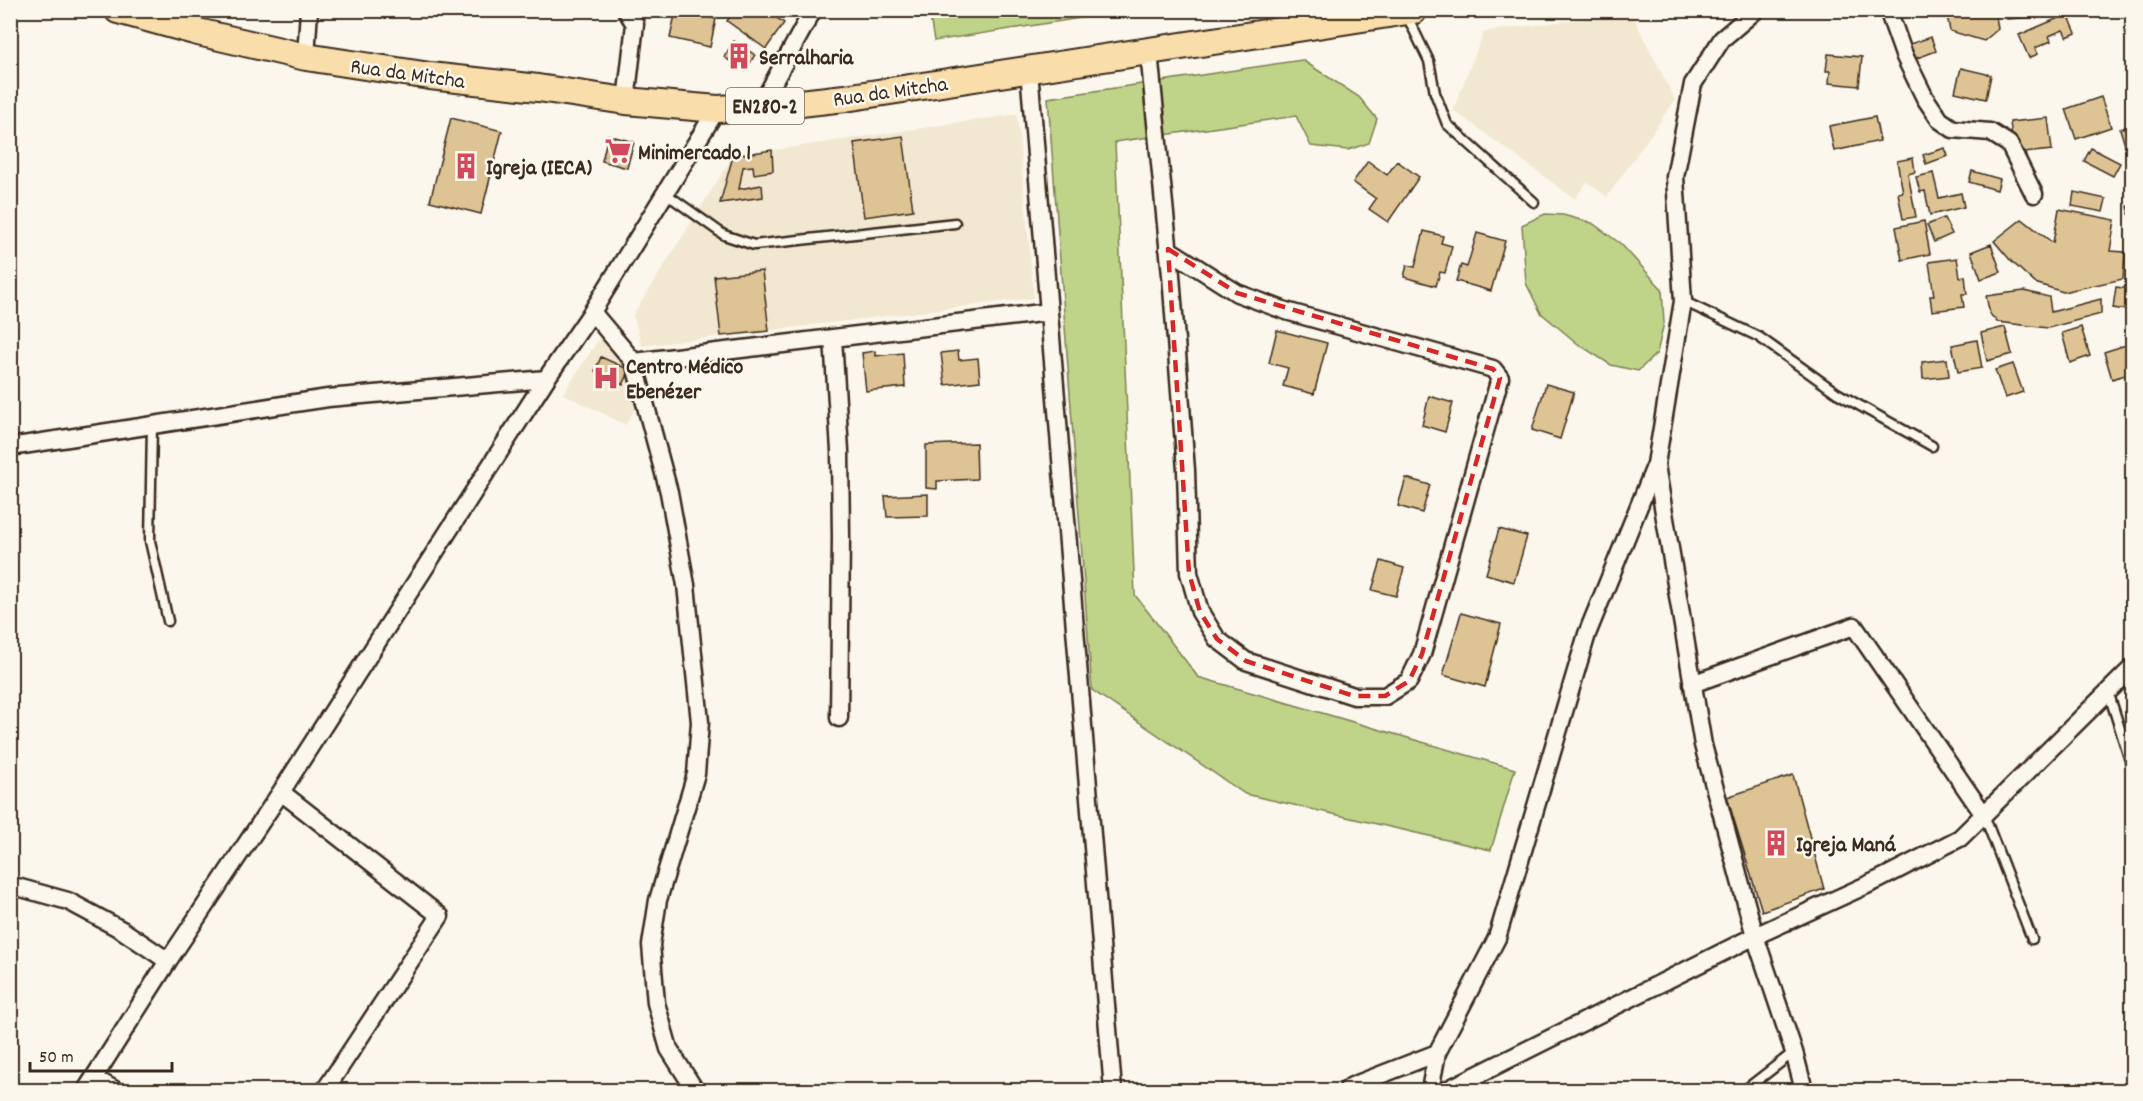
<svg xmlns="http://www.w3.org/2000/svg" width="2143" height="1101" font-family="Dekko,sans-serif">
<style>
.built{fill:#f2e8d2}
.green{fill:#bfd489;stroke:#7d7f54;stroke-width:1.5}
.building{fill:#dec494;stroke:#3b2a1e;stroke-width:1.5}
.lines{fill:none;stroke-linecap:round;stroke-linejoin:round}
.service-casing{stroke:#3b2a1e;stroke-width:13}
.minor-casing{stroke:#3b2a1e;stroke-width:21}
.primary-casing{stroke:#3b2a1e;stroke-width:30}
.service{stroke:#fbf7ec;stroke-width:8}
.minor{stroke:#fbf7ec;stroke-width:16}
.primary{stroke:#f9deab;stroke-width:26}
.marked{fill:none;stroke:#d62828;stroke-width:4.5;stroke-dasharray:12 8;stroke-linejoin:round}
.labels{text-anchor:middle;stroke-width:5;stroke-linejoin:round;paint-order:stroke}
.shield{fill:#fbf7ec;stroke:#75685c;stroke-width:1.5}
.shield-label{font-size:21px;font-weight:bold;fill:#3b2a1e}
.poi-label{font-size:22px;font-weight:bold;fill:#3b2a1e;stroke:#fbf7ec;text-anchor:start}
.street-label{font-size:22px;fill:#3b2a1e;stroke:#fbf7ec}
</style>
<rect width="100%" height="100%" fill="#fbf7ec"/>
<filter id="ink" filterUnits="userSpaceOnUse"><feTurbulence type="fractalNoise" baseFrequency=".0167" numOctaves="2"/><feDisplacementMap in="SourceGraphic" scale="12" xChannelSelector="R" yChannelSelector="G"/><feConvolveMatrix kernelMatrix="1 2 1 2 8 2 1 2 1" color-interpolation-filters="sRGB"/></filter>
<g filter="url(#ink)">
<path class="built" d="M1631,12L1675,100L1607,197L1587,182L1575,199L1453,110L1484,32Z
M1017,114L1034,298L642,346L633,315L733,156Z
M602,334L634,362L642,395L626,425L563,394Z"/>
<path class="green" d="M929,11V10L1125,11L934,41Z
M1302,60L1359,97L1377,119L1369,143L1348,150L1311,146L1296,116L1115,142L1135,595L1198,677L1515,769L1491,850L1245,794L1092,690L1048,98Z
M1545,214L1563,215L1592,223L1621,244L1662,289L1664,323L1657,353L1638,371L1611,365L1578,344L1541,313L1526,283L1522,225Z"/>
<path class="building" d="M676,10L716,19L710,47L670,38Z
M734,10H765L784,23L766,49L727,21Z
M1946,10H1995L1998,29L1984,41L1950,31Z
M2006,10H2037V17L2007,19Z
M2068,14L2076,33L2067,37L2063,30L2049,36L2051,41L2035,48L2038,54L2029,58L2019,35Z
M1931,37L1936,51L1912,60L1907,45Z
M734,41L755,55L745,71L724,57Z
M1828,54L1862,57L1859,86L1829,83L1830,71H1826Z
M1961,68L1991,75L1986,99L1955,92Z
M2101,97L2111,127L2076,139L2066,109Z
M1875,117L1880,141L1834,151L1829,126Z
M451,118L502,131L481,214L430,201Z
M2048,118L2052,150L2014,154L2010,122Z
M2132,125V160L2130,161L2120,129Z
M608,135L634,142L627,168L602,161Z
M903,136L913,210L864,217L854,143Z
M1945,148L1948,156L1926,164L1923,155Z
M2091,148L2120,163L2113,176L2084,161Z
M772,150L773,171L754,174L753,166L743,167L739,189L762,185L763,197L720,203L733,156Z
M1913,158L1915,172L1908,174L1916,217L1903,219L1898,193L1903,192L1897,161Z
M1368,161L1387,175L1397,161L1419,177L1388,222L1369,209L1376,199L1353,182Z
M1972,171L2000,179L1997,190L1969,182Z
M1933,173L1939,198L1961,193L1964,207L1930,215L1925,191L1920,192L1916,177Z
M2074,192L2106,199L2103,212L2072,206Z
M2128,206H2132V234Z
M2059,209L2115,220L2110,251L2125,252L2123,279L2063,292L2035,283L2011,261L1994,241L2022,219L2053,243Z
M1944,218L1952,234L1934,242L1927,225Z
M1924,221L1930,254L1902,260L1896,227Z
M1424,231L1443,236L1441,243L1452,246L1445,273L1440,272L1436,286L1404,277L1407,265L1415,267Z
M1477,233L1505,241L1491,291L1456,281L1461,265L1467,267Z
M1991,244L2001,272L1981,279L1971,252Z
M1957,258L1960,277L1965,276L1967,294H1962L1964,307L1932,311L1930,296H1934L1929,262Z
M762,271L769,331L721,336L714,276Z
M2116,287L2129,289L2126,310L2113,308Z
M2024,291L2049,297L2051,312L2101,299V314L2048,328L1997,322L1990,314L1986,296Z
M2005,327L2012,354L1987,361L1981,333Z
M2081,327L2090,356L2070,363L2062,333Z
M1277,330L1327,343L1314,394L1283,386L1288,368L1269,363Z
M1977,340L1982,368L1958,372L1952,345Z
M2132,343V373L2112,379L2104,352Z
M875,351V356L903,353L905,387L866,391L862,353Z
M958,351L959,360L978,358L980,381L945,385L941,353Z
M601,357L630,370L623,385L595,371Z
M1947,359L1949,376L1923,379L1922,362Z
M2013,364L2023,392L2005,398L1995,370Z
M1546,384L1574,392L1560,439L1532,430Z
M1429,396L1453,403L1445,432L1422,425Z
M976,443L977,479L937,481V489L926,488V445Z
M1406,478L1430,485L1422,513L1398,506Z
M928,494V516L887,517L885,496Z
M1499,529L1527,536L1514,582L1486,574Z
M1381,561L1404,568L1396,596L1372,590Z
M1461,613L1501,624L1485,687L1443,675Z
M1793,775L1824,889L1762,911L1727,797Z"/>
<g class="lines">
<g class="service-casing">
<path id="service" d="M1407,16L1429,61L1435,93L1447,124L1534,202
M665,193L724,235L754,245L955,223
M1683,301L1759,337L1837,393L1932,446
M152,425L150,541L168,621
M2108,691L2132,767
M1984,815L2032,939
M1745,1090L1794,1052"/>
</g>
<g class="minor-casing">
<path id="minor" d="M1888,10L1904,55L1925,98L1940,120L1953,129L1990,132L2009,144L2034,194
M1149,52C1157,126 1163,201 1171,275L1186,470L1189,573L1200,612L1217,639L1246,661L1354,696H1385L1409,681L1422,654L1500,378L1493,369L1286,311L1237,293L1168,249
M306,57L309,10
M1029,70L1113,1090
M626,101L635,24L626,10
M760,107L813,10
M592,312L634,362L669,492L686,585L700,722L696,774L658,900L651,945L656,1003L669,1049L695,1090
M833,338L840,451L841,538L839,718
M634,362L1049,312
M10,447L328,398L546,379
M1656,465L1703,745L1755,936L1794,1052L1804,1090
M1692,684L1854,626L1984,815
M281,792L440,916L325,1090
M10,885L68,901L122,930L168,961
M94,1078L115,1090
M86,1090L168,961L281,792L546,379L592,312L717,109
M1347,1090L1352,1086L1437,1053
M1430,1090L1437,1053L1497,938L1587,634L1656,464L1683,301L1675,177L1693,84L1722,39L1756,10
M1447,1090L1755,936L1880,879L1960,838L2132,668"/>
</g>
<g class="primary-casing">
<path id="primary" d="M118,10L198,32L306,57L430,76L538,88L626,101L717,109L774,106L845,98L1414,10"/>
</g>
<use href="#service" class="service"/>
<use href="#minor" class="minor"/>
<use href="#primary" class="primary"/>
</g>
</g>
<path class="marked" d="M1168,249L1237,293L1493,369L1500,378L1422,654L1409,681L1385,696H1354L1246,661L1217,639L1200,612L1189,573Z"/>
<defs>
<g id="building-bare" transform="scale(2.07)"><path d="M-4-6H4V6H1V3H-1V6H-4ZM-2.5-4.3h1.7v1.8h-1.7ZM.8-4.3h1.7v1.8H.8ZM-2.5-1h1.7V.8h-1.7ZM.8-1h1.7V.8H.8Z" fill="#d1495b" stroke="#fbf7ec" stroke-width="2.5" paint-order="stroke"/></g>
<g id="supermarket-bare" transform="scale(2.07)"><path d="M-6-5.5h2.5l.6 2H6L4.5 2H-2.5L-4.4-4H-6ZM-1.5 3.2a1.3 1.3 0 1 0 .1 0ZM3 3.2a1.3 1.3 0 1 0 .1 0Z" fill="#d1495b" stroke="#fbf7ec" stroke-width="2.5" paint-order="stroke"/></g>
<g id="hospital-bare" transform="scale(2.07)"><path d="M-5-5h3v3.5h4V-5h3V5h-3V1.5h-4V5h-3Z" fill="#d1495b" stroke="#fbf7ec" stroke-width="2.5" paint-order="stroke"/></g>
</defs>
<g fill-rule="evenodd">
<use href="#building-bare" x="739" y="56"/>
<use href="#supermarket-bare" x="618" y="151"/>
<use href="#building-bare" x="466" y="166"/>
<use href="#hospital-bare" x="606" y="378"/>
<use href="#building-bare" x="1776" y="843"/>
</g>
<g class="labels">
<rect class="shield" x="726" y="88" width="78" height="36" rx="4.5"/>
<g class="shield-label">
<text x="765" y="113">EN280-2</text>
</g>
<g class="poi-label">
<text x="759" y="64">Serralharia</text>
<text x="638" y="159">Minimercado 1</text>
<text x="486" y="174">Igreja (IECA)</text>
<text x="626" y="373">Centro Médico<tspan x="626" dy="25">Ebenézer</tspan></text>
<text x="1796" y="851">Igreja Maná</text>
</g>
<g class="street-label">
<text transform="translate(408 72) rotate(8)" y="8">Rua da Mitcha</text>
<text transform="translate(890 90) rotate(-8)" y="8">Rua da Mitcha</text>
</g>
</g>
<rect width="2143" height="1101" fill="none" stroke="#fbf7ec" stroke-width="36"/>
<rect x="18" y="18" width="2107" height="1065" fill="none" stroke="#3b2a1e" stroke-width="2" filter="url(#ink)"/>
<path d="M30 1062v9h142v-9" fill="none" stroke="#3b2a1e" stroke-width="3"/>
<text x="39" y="1062" font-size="18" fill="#3b2a1e" stroke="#fbf7ec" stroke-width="4.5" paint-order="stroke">50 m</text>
</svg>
